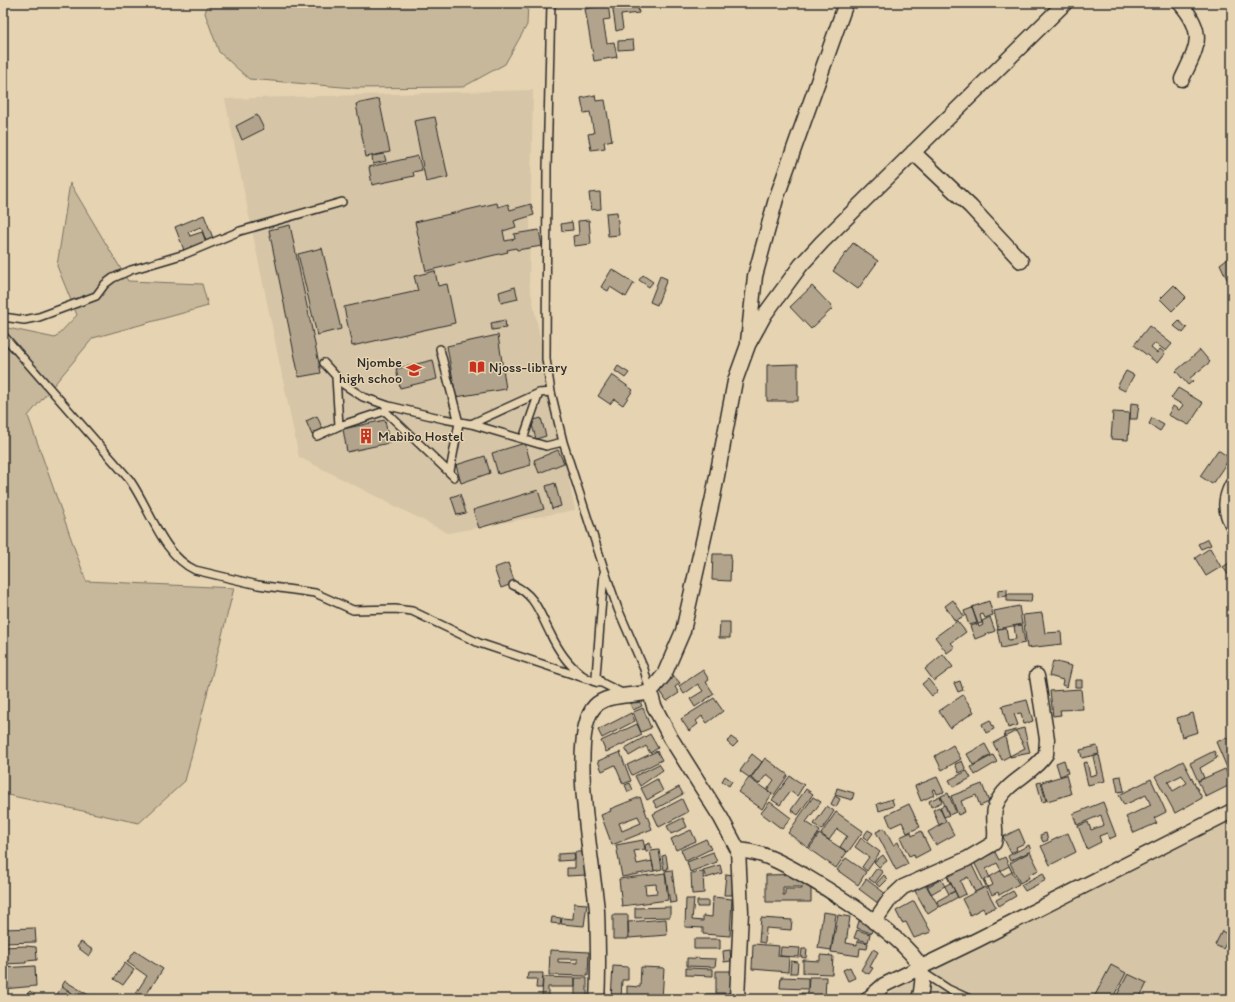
<svg xmlns="http://www.w3.org/2000/svg" width="1235" height="1002" font-family="Itim,sans-serif">
<style>
.built{fill:#d6c5a6}
.green{fill:#c7b89b;stroke:#797263}
.building{fill:#b2a48c;stroke:#2b2b2b;fill-rule:evenodd}
.lines{fill:none;stroke-linecap:round;stroke-linejoin:round}
.lane-casing{stroke:#2b2b2b;stroke-width:10}
.street-casing{stroke:#2b2b2b;stroke-width:17}
.lane{stroke:#e6d3b1;stroke-width:7}
.street{stroke:#e6d3b1;stroke-width:14}
.labels{text-anchor:middle;stroke-width:3;stroke-linejoin:round;paint-order:stroke}
.poi-label{font-size:14px;fill:#2b2b2b;stroke:#e6d3b1;text-anchor:start}
</style>
<rect width="100%" height="100%" fill="#e6d3b1"/>
<filter id="ink" filterUnits="userSpaceOnUse"><feTurbulence type="fractalNoise" baseFrequency=".025" numOctaves="2"/><feDisplacementMap in="SourceGraphic" scale="8" xChannelSelector="R" yChannelSelector="G"/><feConvolveMatrix kernelMatrix="1 2 1 2 8 2 1 2 1" color-interpolation-filters="sRGB"/></filter>
<g filter="url(#ink)">
<path class="built" d="M533,90L529,283L575,510L448,533L299,457L225,99Z
M1232,813V999H881L937,965Z"/>
<path class="green" d="M208,3H528L527,25L505,64L463,87L354,88L249,79L219,52L205,13Z
M70,183L128,281L202,284L208,306L93,338L28,416L86,581L234,588L185,781L139,823L3,794V327L55,338L77,315L57,266Z"/>
<path class="building" d="M612,3H637L639,13L621,15L623,29L616,31Z
M608,4L610,19L603,20L607,43L614,42L617,57L594,61L585,9Z
M633,40L634,49L618,50V41Z
M595,95L596,101L605,100L612,140L604,142L605,148L591,150L588,134L594,133L590,112L584,113L581,98Z
M379,99L390,152L366,157L356,104Z
M257,115L264,129L242,140L236,126Z
M435,117L448,177L426,182L414,121Z
M384,154L386,161L373,164L372,156Z
M418,156L422,170L413,172L414,176L372,185L369,167Z
M600,192L601,209L591,210L589,193Z
M497,203L498,207L508,204L510,210L531,204L534,215L514,221L516,227L503,231L505,241L515,239L514,234L539,230L542,246L517,250L516,248L507,250L508,252L426,271L415,222Z
M617,212L619,235L608,236L606,213Z
M204,215L213,238L206,241L201,227L188,232L190,236L202,232L206,242L184,250L175,227Z
M589,220L591,244L574,246L573,236L579,235L578,221Z
M572,222L573,230L562,231L561,224Z
M290,225L321,373L299,377L269,230Z
M853,243L878,261L858,289L833,271Z
M322,248L341,329L317,335L298,254Z
M1232,250V280L1230,277L1227,279L1220,264L1232,255L1229,252Z
M612,269L634,283L626,297L610,287L608,291L601,287Z
M435,271L438,286L447,284L455,323L352,346L344,307L418,291L414,276Z
M643,275L653,282L649,287L639,280Z
M660,276L667,279L657,305L650,302Z
M1174,285L1186,297L1172,311L1160,299Z
M812,286L833,308L811,329L790,307Z
M515,287L518,299L501,303L499,292Z
M505,320L506,328L492,330L491,323Z
M1179,321L1187,328L1183,333L1174,326Z
M1149,326L1172,344L1166,351L1155,343L1151,348L1157,353L1160,349L1165,353L1157,363L1134,345Z
M498,335L506,389L456,397L447,346Z
M1200,350L1210,362L1190,378L1193,381L1188,385L1176,371Z
M433,360L437,379L400,388L396,369Z
M798,364V401H767V365Z
M618,366L629,373L625,378L615,371Z
M1126,371L1134,375L1125,391L1117,387Z
M612,375L633,390L623,405L614,399L610,404L598,396Z
M1178,388L1203,403L1189,425L1168,415L1173,406L1179,410L1183,405L1171,398Z
M1131,403L1139,404L1137,419H1130Z
M1113,412L1130,413L1128,440L1111,439Z
M317,416L323,430L312,435L306,421Z
M541,418L546,436L536,439L531,421Z
M1152,418L1164,425L1160,431L1149,424Z
M385,420L389,443L347,452L343,429Z
M525,443L531,465L498,474L492,453Z
M558,450L564,463L539,473L534,460Z
M1218,450L1230,458L1212,484L1200,476Z
M485,456L490,473L461,483L456,465Z
M555,483L561,506L552,509L546,486Z
M538,490L544,509L479,528L473,510Z
M460,494L466,513L457,515L451,497Z
M1208,539L1211,545L1201,549L1198,544Z
M1210,548L1221,567L1206,576L1195,558Z
M713,554H731L730,581L712,580Z
M1232,561V574L1229,576L1223,567Z
M508,563L515,583L501,588L494,568Z
M1007,589V596L998,597V590Z
M1007,594H1032L1031,602L1007,601Z
M953,600L964,616L955,621L945,606Z
M989,601L993,615L985,618L983,614L980,615L982,623L978,624L972,607Z
M1019,606L1022,624L998,629L994,611Z
M972,608L977,623L969,625L964,611Z
M1042,613L1045,633L1061,632L1062,644L1027,648L1023,615Z
M990,617L995,631L975,639L970,626L978,624L979,627L983,625L982,621Z
M957,621L966,632L951,643L955,647L947,653L935,637Z
M720,622H730V638H719Z
M1022,625L1025,643L1001,648L997,629L1006,628L1008,640L1016,639L1014,626Z
M943,654L953,667L934,681L925,669Z
M1053,661L1072,666L1067,687L1062,685L1063,680L1049,676Z
M703,670L709,680L706,682L714,694L695,707L690,699L703,691L698,684L684,694L679,686Z
M674,676L680,683L675,687L679,693L667,701L658,688Z
M928,679L938,691L932,696L922,684Z
M1075,680H1082V687H1075Z
M960,681L963,690L958,692L954,683Z
M1081,689L1083,709L1060,710L1061,715L1053,716L1050,691Z
M963,695L974,712L950,728L939,711Z
M714,698L723,711L707,723L702,716L696,721L698,724L689,731L681,719Z
M639,700L642,706L633,710L630,704Z
M1027,700L1033,721L1024,724L1021,713L1014,714L1018,725L1008,728L1002,706Z
M643,708L651,728L641,732L633,712Z
M631,713L635,721L602,738L598,730Z
M1193,713L1198,732L1182,737L1177,718Z
M990,720L994,729L986,733L982,724Z
M637,724L642,735L606,752L601,741Z
M1024,728L1030,753L1010,757L1004,733Z
M1016,731L1025,748L1002,760L993,743Z
M650,734L658,748L650,753L646,746L629,756L625,748Z
M1232,736V749H1230L1232,754V768L1228,770L1216,742Z
M731,737L738,742L733,747L727,742Z
M985,744L991,755L973,765L967,754Z
M953,745L961,759L942,770L935,756Z
M1097,746L1099,754L1082,758L1080,750Z
M657,751L662,760L632,775L627,765Z
M1214,751L1217,758L1200,768L1204,778L1198,781L1190,763Z
M620,752L631,781L623,784L615,765L602,771L598,761Z
M752,754L762,762L750,778L740,771Z
M993,755L997,762L975,775L971,767Z
M1099,755L1105,781L1088,785L1083,763L1087,762L1090,776L1097,774L1093,756Z
M765,758L788,775L774,795L767,790L774,780L767,774L759,784L751,778Z
M1064,760L1068,773L1060,776L1056,763Z
M962,761L966,770L959,773L955,764Z
M1183,761L1202,798L1175,813L1155,776ZM1182,775L1187,783L1173,791L1168,782Z
M659,764L663,770L640,786L635,776Z
M1225,769L1232,784L1206,797L1198,781Z
M967,771L971,778L953,787L949,780Z
M1066,775L1071,794L1047,801L1042,782Z
M725,776L732,781L729,786L722,781Z
M790,776L804,785L797,796L790,791L780,805L772,800Z
M1121,776L1124,791L1118,792L1115,777Z
M937,777L944,792L937,794L935,789L932,790L934,795L921,801L915,786Z
M749,778L772,794L762,809L738,792Z
M657,779L663,791L647,800L641,788Z
M1151,779L1166,812L1154,818L1157,823L1134,833L1126,817L1151,805L1146,795L1124,805L1119,795Z
M1041,782L1046,801L1042,802L1037,783Z
M630,783L633,790L628,792L625,785Z
M982,784L989,802L980,806L976,795L961,801L965,812L958,815L951,796Z
M679,787L683,794L657,808L653,801Z
M837,788L854,793L852,800L835,795Z
M806,789L813,794L798,815L791,810Z
M948,793L956,812L949,815L941,796Z
M835,796L840,799L836,807L831,804Z
M940,796L942,802L931,807L929,801Z
M640,797L652,829L612,845L601,815L611,811L610,809ZM638,816L641,823L622,831L619,823Z
M813,797L821,802L806,822L820,831L808,848L788,833Z
M682,799L688,812L659,827L653,814Z
M892,799L894,806L879,811L877,804Z
M770,802L791,818L782,829L761,813Z
M1103,802L1116,836L1109,839L1107,833L1099,836L1101,842L1087,849L1078,826L1088,822L1091,830L1104,825L1101,815L1077,825L1073,814Z
M909,804L920,827L907,833L902,822L891,827L886,815Z
M945,805L949,815L944,817L940,807Z
M827,806L834,811L822,830L814,824Z
M939,807L946,821L939,825L933,810Z
M836,812L863,831L848,852L840,847L847,836L837,829L829,840L821,834Z
M683,818L687,827L671,834L667,826Z
M947,821L954,835L936,845L928,832Z
M884,828L893,845L898,842L908,864L896,870L876,832Z
M1019,829L1025,843L1016,847L1017,850L1011,853L1003,837Z
M691,830L696,841L676,850L671,839Z
M868,830L873,833L868,840L863,837Z
M921,831L930,850L915,858L914,854L909,856L900,837L911,832L912,836Z
M1046,833L1048,840L1043,842L1040,835Z
M1068,833L1076,852L1050,865L1041,846Z
M819,834L847,852L836,868L809,849Z
M861,838L880,852L867,871L862,867L869,857L855,847Z
M706,839L711,849L686,861L681,850Z
M643,840L645,849L634,851L637,864L652,861L654,871L622,877L616,845Z
M650,843L652,851L646,852L645,845Z
M1029,845L1031,851L1010,861L1008,856Z
M659,850L662,869L654,871L650,851Z
M575,852H586V875L567,876V868H575Z
M713,852L717,862L690,872L687,862Z
M995,852L999,860L1005,857L1012,872L1004,876L997,863L986,869L993,885L987,888L974,862Z
M1030,852L1039,870L1028,875L1029,878L1020,883L1010,863Z
M574,853L575,860L558,861V854Z
M666,855L668,869L664,870L662,856Z
M883,855L887,861L879,867L874,862Z
M846,858L866,872L858,885L837,870Z
M971,863L983,888L975,892L968,877L960,881L966,894L958,898L947,875Z
M720,865L722,873L706,878L703,870Z
M1009,866L1019,884L999,895L998,892L992,895L984,880Z
M877,868L883,872L875,883L869,879Z
M672,870L676,902L670,903L665,871Z
M703,872L704,893L692,894L691,873Z
M665,873L668,900L622,906L619,879ZM656,884L657,893L646,894L645,885Z
M1043,873L1046,880L1025,891L1021,885Z
M726,874L734,875L732,895H724Z
M811,874V902H766V875ZM783,887H802V889H785V895H783Z
M884,875L888,879L880,887L876,884Z
M947,876L955,891L949,894L941,879Z
M947,876L950,883L931,894L927,887Z
M866,879L886,894L879,904L859,889Z
M926,884L939,907L928,914L915,891Z
M985,887L996,907L985,912L983,908L970,915L962,899Z
M955,891L958,897L940,907L937,901Z
M1013,891L1016,896L999,906L996,900Z
M713,897L732,899L730,936L703,934V928L685,927L686,899H694L692,920L703,921V916L712,917Z
M697,901H708V907H697Z
M914,901L931,932L914,938L906,922L902,923L896,911Z
M574,903L587,904L584,926L561,924L562,918L573,919Z
M670,907V917L635,918V908Z
M823,912L836,914L831,950L818,948Z
M613,915H628V939H613Z
M838,915L850,917L846,943L857,945V941L868,943L867,949L860,948L859,956L831,952Z
M552,917L561,918L560,924L551,923Z
M761,918L792,920L791,930L766,928L765,943L759,942Z
M666,919L667,935L629,938L628,922Z
M859,921L874,926L871,933L857,928Z
M35,928L36,942L3,943V929Z
M857,930L870,934L868,942L854,938Z
M1222,931L1230,936L1223,949L1215,945Z
M694,939H720V949H694Z
M81,942L93,950L89,956L77,947Z
M753,944L779,946L778,956L789,957L788,972L752,969Z
M26,946L36,947L37,960L26,961V963L3,964V947Z
M781,947L800,948L799,957L780,956Z
M802,949H807L806,958L801,957Z
M873,949L878,952L870,967L873,968L869,974L861,970Z
M550,950L589,952L588,976L549,975ZM558,959H578V963L558,962Z
M730,950L731,961L724,962L723,951Z
M135,951L163,969L144,998L136,993L147,976L127,962Z
M820,955L833,956L832,974L803,973V960L820,961Z
M687,958L716,959L715,967L687,966Z
M791,961L798,962L797,973H790Z
M125,963L134,970L123,985L114,979Z
M1111,965L1126,973L1112,999H1093Z
M35,966L36,986L3,989V968Z
M613,966L628,967V980H622L621,999H611Z
M641,967L664,968L662,999H627V986L640,987Z
M850,967L855,978L848,981L843,970Z
M686,968L713,969V976L686,975Z
M716,971H731L730,993H716Z
M528,973H543L542,988H536L537,979H527Z
M1128,974L1147,983L1139,999H1115Z
M543,977L575,978V987H548V999H542Z
M781,977L808,978V989L780,988Z
M809,977H826L825,999H801V993H808Z
M575,978H587V999H575Z
M65,981L90,996L88,999H81L62,986Z
M62,987L80,999H54Z
M30,991L39,999H22Z
M706,994H733V999H706Z"/>
<g class="lines">
<g class="lane-casing">
<path id="lane" d="M551,3L547,168L546,359L551,392L563,442L604,569L618,609L644,669L650,692
M3,317L24,320L39,317L96,296L105,284L113,278L131,270L185,254L240,231L342,202
M3,335L129,479C150,508 162,555 195,570L258,585L315,593L353,610L395,609L412,611L479,643L587,679
M440,349L459,423L450,471
M324,363L343,384L363,397L389,406L444,419L471,424L546,446L563,442
M336,377L339,426
M385,411L454,477
M471,424L539,393L551,392
M317,436L339,426L385,411L387,408
M523,439L539,393
M604,573L596,676L602,683L624,694
M513,585C535,594 540,614 550,633C558,650 567,664 582,675C589,679 593,683 602,683
M922,972L948,989L970,999"/>
</g>
<g class="street-casing">
<path id="street" d="M1180,3C1207,34 1197,47 1182,79
M913,152L971,207L1021,261
M748,342L755,276L776,199L846,3
M1232,485C1225,499 1224,510 1232,524
M650,692L654,706L670,737L721,818L738,850L741,912L737,999
M738,850C748,851 758,853 768,857C803,871 902,933 920,966C924,975 922,990 919,999
M874,922L890,899L903,887L967,859L994,843C998,831 991,817 996,805C1005,782 1033,774 1046,754L1047,739L1037,676
M597,999C599,970 598,940 597,911C594,870 567,735 595,706C608,693 633,697 650,692L664,675L683,631L713,497L735,381L748,345L765,314L801,265L822,242L1065,3
M868,999L884,985L977,940L1232,811"/>
</g>
<use href="#lane" class="lane"/>
<use href="#street" class="street"/>
</g>
</g>
<defs>
<g id="library-bare" transform="scale(1.2)"><path d="M-6-4Q-3-5.5-.7-3.5V5Q-3 3-6 4ZM6-4Q3-5.5 .7-3.5V5Q3 3 6 4Z" fill="#c8321e" stroke="#e6d3b1" stroke-width="2.5" paint-order="stroke"/></g>
<g id="school-bare" transform="scale(1.2)"><path d="M0-5L7-2L0 1L-7-2ZM-4 1L0 2.5L4 1V4Q0 6-4 4Z" fill="#c8321e" stroke="#e6d3b1" stroke-width="2.5" paint-order="stroke"/></g>
<g id="building-bare" transform="scale(1.2)"><path d="M-4-6H4V6H1V3H-1V6H-4ZM-2.5-4.3h1.7v1.8h-1.7ZM.8-4.3h1.7v1.8H.8ZM-2.5-1h1.7V.8h-1.7ZM.8-1h1.7V.8H.8Z" fill="#c8321e" stroke="#e6d3b1" stroke-width="2.5" paint-order="stroke"/></g>
</defs>
<g fill-rule="evenodd">
<use href="#library-bare" x="477" y="367"/>
<use href="#school-bare" x="414" y="370"/>
<use href="#building-bare" x="366" y="436"/>
</g>
<g class="labels">
<g class="poi-label">
<text x="402" y="367" text-anchor="end">Njombe<tspan x="402" dy="16">high schoo</tspan></text>
<text x="489" y="372">Njoss-library</text>
<text x="378" y="441">Mabibo Hostel</text>
</g>
</g>
<rect width="1235" height="1002" fill="none" stroke="#e6d3b1" stroke-width="16"/>
<rect x="8" y="8" width="1219" height="986" fill="none" stroke="#2b2b2b" stroke-width="1.5" filter="url(#ink)"/>
</svg>
